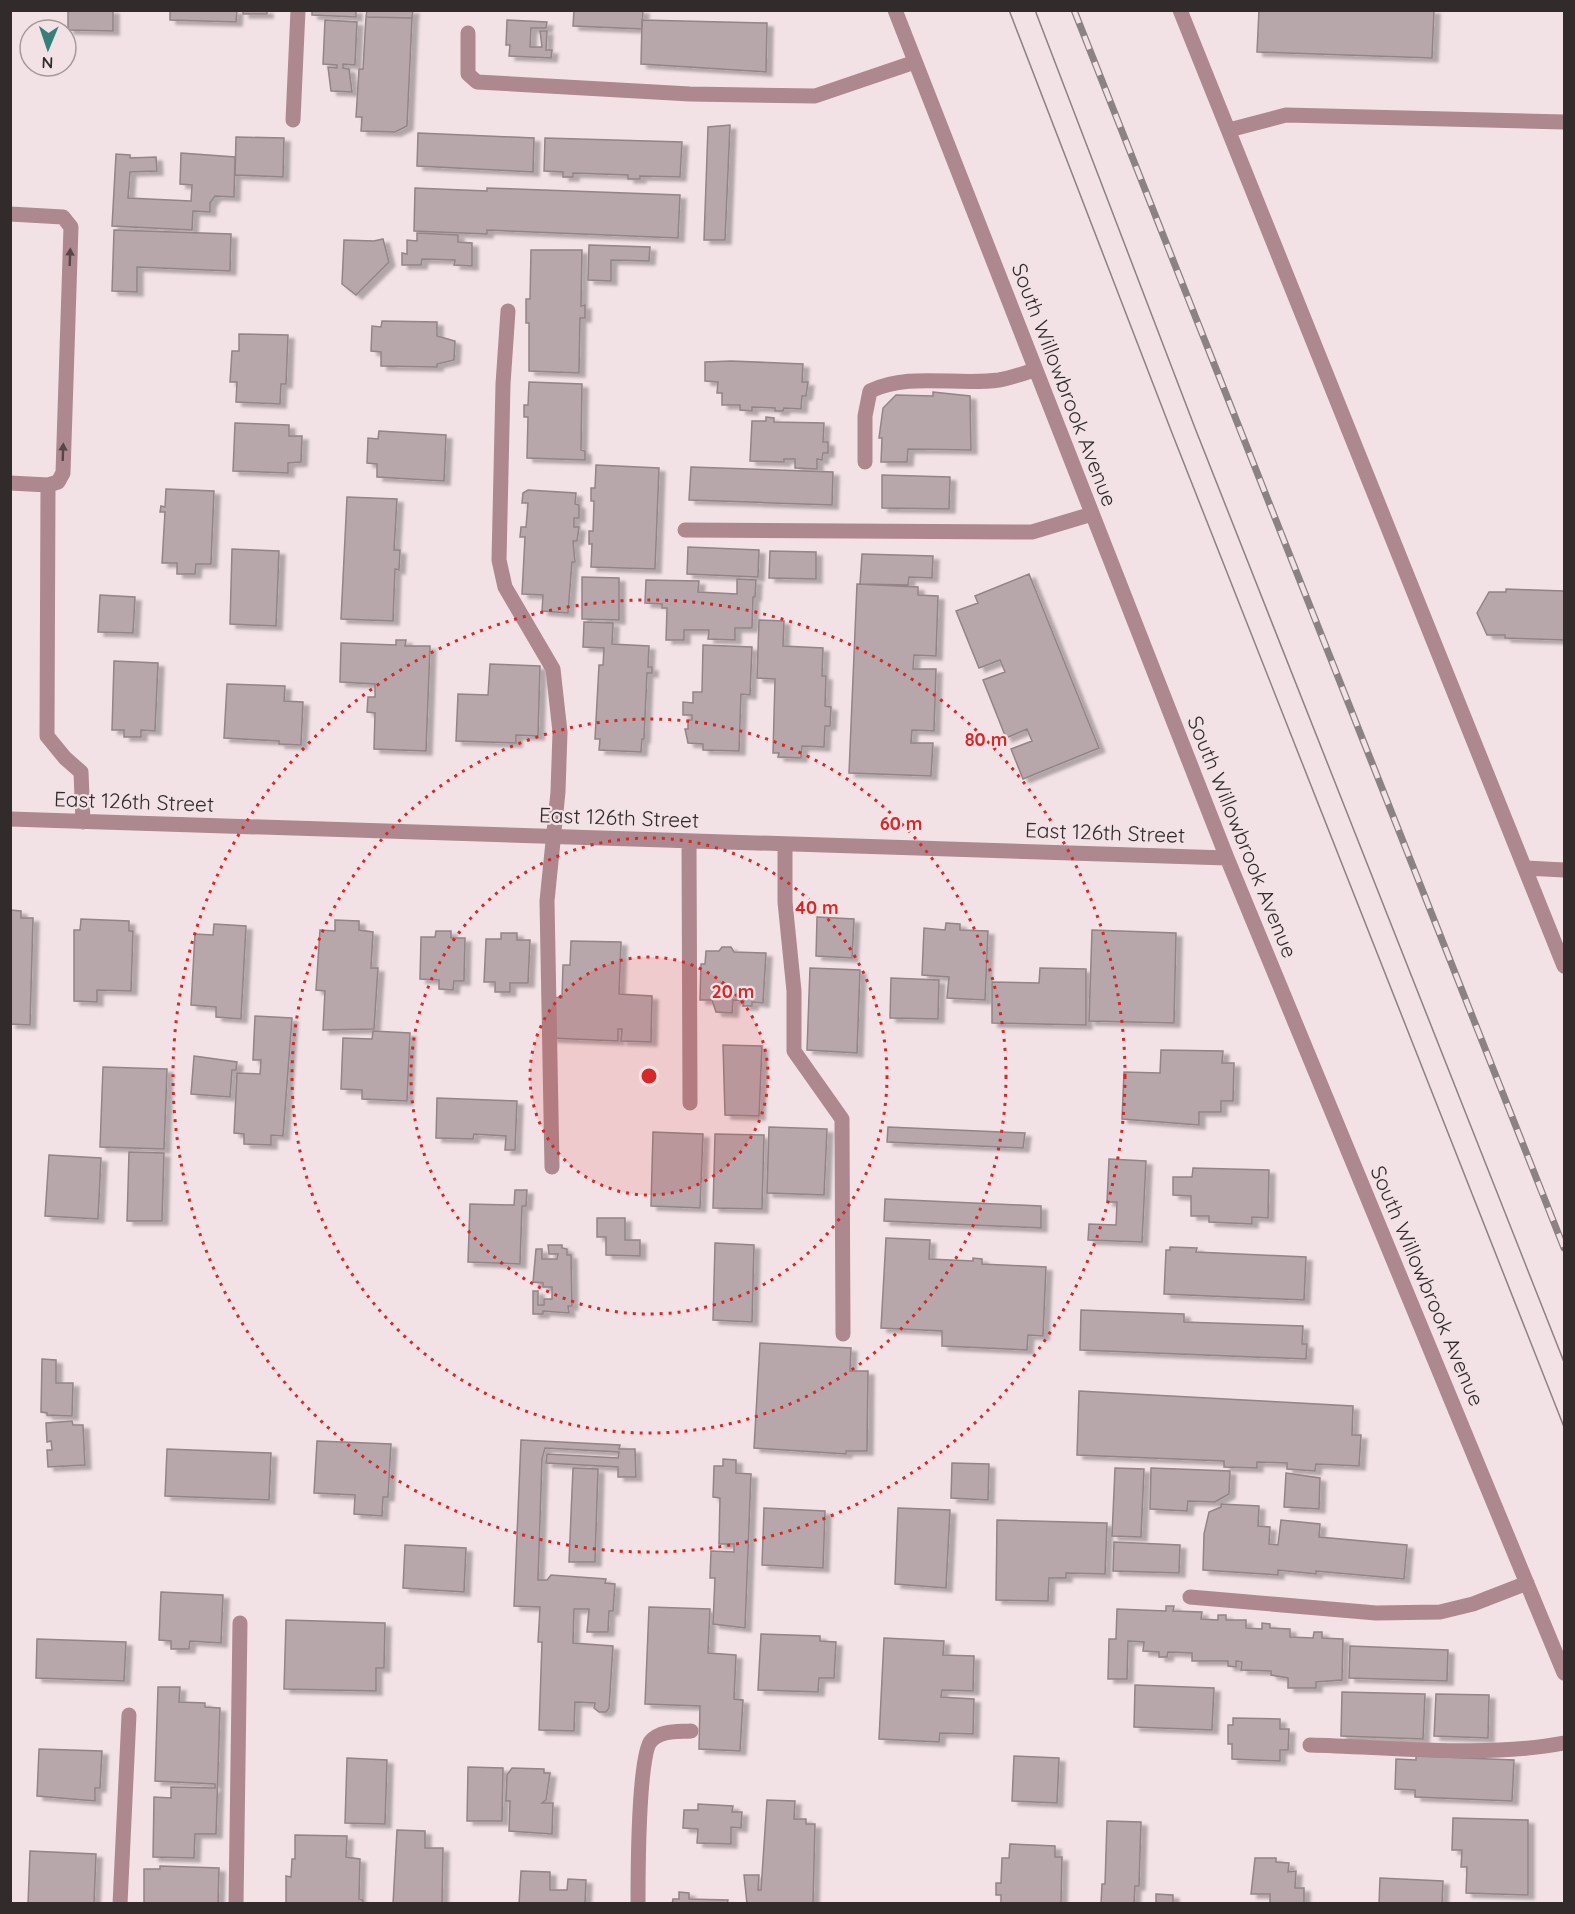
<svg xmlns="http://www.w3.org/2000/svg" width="1575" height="1914" font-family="Quicksand,sans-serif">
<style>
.building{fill:#b7a7aa;stroke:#938487;stroke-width:1.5;filter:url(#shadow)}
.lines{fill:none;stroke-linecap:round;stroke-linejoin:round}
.minor{stroke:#ad888e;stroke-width:15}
.tram{stroke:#8c8183;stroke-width:1.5}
.rail-casing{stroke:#8c8183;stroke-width:7}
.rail{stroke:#f3e2e5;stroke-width:4.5;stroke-dasharray:14;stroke-linecap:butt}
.oneway{fill:#564749}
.ring{fill:none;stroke:#d62828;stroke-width:3;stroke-dasharray:3 6}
.labels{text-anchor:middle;stroke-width:4.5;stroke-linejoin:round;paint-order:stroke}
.street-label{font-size:21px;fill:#312b2c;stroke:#f3e2e5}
.centre{fill:#d62828;stroke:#f3e2e5;stroke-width:3}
.ring-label{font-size:18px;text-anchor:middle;font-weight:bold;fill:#d62828;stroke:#f3e2e5;stroke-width:4.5;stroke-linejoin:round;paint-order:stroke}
</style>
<defs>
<filter id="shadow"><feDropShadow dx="6" dy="4" stdDeviation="1.5" flood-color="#0004"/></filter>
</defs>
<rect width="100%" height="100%" fill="#f3e2e5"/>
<path class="building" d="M68,10H113V31L68,30Z
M170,10H237L236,22L170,20Z
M243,10H267V14H243Z
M312,10H356V17L312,15Z
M367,10H413L412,18L366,17Z
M574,10H643L642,29L573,26Z
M1259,10H1434L1432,58L1257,52Z
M366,17L412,18L407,126L395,132L361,131L362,117H356L359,69H363Z
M325,20L357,22L355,65L343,64V68L349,69L352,92L331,91L328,67L337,68V65L323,64Z
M507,20L547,22L546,28H531L530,47H542L540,31H547L546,50H552L551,58L509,56L510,45H506Z
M642,20L767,23L766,72L641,64Z
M730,125L725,240H704L708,127Z
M418,133L534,138L533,172L417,166Z
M236,137L284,138L283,177L235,175Z
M545,138L682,142L680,177L640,176V179H628V175L573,173V177H563V172L544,171Z
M181,153L235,157L234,197L215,196L210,203V212L193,211L192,230L112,226L116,154L130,155V158L156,157L157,171L130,172L128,198L191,201L192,185L180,184Z
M415,188L487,191V188L680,195L678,238L487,230V234L414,231Z
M114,230L231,234L230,271L137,267V292L112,291Z
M417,233L458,235V242L472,243V266L454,265L455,260L422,259L421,265H402V253L407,254V240L417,241Z
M383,239L389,262L356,295L342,284L344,240L374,241Z
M589,245L650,247L649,261L611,260V281L588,280Z
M531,250H582L581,306L585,305V318H580L579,373L529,371V323H526V299H530Z
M382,321L437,322V336L455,341L454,360L437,364V367L381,366V352L371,351L372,326L381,327Z
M239,334L288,335L286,384H281L280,404L236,402L237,382H230L232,351H239Z
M731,361L803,364L802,382H808L806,396H802L801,409L784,408L783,411H775V408L752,407V411L740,410V405H722V393H717L718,382L705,381V362Z
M529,382L582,384L581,450L585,451V460L527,458L528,417H524V405H528Z
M933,392L970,396L971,450L908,449L907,462H881L882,438H879L883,408L896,395L933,396Z
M766,417L774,418V422L824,423L823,442H828V453H823L822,460L817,459V469L795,468V459H784V462L750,461L752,421H766Z
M235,423L289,425V436H302L301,462L288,463V473L233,471Z
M379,431L446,435L444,481L377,477V464L367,463L368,438L378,439Z
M596,465L659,468L655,569L591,567L592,544H589V531H593L594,501H591V488H595Z
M691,467L833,472L832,505L689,500Z
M882,475L950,477L949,509L882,508Z
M166,489L214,491L211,564H196L195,574H177V563H162L165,512H160L161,506L165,507Z
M528,490L576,493L575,504L579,505V518H574V527H579L577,541H573L575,562H572L568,613L542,611L543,595L522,594L525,537H520L521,527H526L528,503H522L523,493Z
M347,497L397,499L394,550H400L399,570L395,569L393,621L341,619Z
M688,547L759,550L758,577L687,574Z
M232,549L279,551L276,626L230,624Z
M770,551L816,552V579L769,578Z
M862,554L933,556L932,578L909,577L908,585L860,584Z
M1029,574L1099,748L1023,779L1011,749L1032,741L1027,729L1006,738L983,680L1005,672L1000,660L979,668L956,611L978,603L975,596Z
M582,577L619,578V620L582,619Z
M737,579L756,580L755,597H753L752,628H735V640L708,639L709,630H684V640H666L667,608H662V604L645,603L646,580L699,581L698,592L737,594Z
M857,584L918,587V595L938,596L936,656L914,655L913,669H936L934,731L912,730L911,743H933L931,776L849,773Z
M1506,589L1564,591V640L1505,638V635H1487L1477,613L1489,592H1506Z
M100,595L135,597L133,633L98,632Z
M759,620L784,621L783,646L823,648L822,676H826L825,706L831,707L830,726H825L824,747L802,746L801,758L778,757L779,753H773L775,679L757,678Z
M584,622L613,623L612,644L649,646L648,667H652V673H647L644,739H642L641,752L599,750L600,739H595L599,665H603L604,648L583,647Z
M396,640H406L405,646H430L426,751L374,749L375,713L367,712L368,697H375V684L340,682L341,643L396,645Z
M703,645L752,647L750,695L741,694L739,751L703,750V744L688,743L685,729H688V720H692V715H683V702L693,703V692H702Z
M114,661L158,663L155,731L141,730V737H124V730H112Z
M490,664L540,666L538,736L516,735V743L456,741L458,694L488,695Z
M227,684L285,686L284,701L303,702L301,745L279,744V741L224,738Z
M10,910L21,911V918H33L30,1025L10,1024Z
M817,917L854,919L852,958L816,956Z
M81,919L129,921V931H133L131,991L97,990V1002L74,1001V930H80Z
M335,920L359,921V930L373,932L371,968H378L374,1029L323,1030L325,991L316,990L320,930L335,931Z
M946,923L960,924V930L988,931L985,1000L947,998L949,977L922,975L924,928L945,930Z
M214,924L246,926L241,1019L216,1017V1007L191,1005L195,934L213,935Z
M1092,930L1176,933L1174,1023L1089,1021Z
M436,931H451V938H465L464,981H454L453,990L439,989V980L420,979L421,937H435Z
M501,933H517V940H530L528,983H510V992H495V982H484L486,939H501Z
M571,941L621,942L619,994L652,996L651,1042L621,1041L622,1029H618V1041L551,1038L552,997L562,998L563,965H570Z
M722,947H731L734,952L766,953L763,1003L752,1002V1006H743L744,1001L733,1000L732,1013L716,1012L712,1000H700L701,964H705L706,951H719Z
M810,968L860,970L857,1053L807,1050Z
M1040,968L1086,969V1025L992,1023V982L1039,983Z
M891,978L939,980L938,1019L890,1018Z
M255,1016L292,1018L283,1136L271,1135V1145L244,1144V1134L234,1133L237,1073L260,1074L261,1060H253Z
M373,1031L410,1033L407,1101L362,1099V1090L341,1089L343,1038L372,1039Z
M723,1045L762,1046L759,1116L725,1115Z
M1161,1050L1223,1051L1222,1063H1234L1233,1101H1221V1112H1199V1125L1122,1119L1124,1072L1160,1073Z
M194,1056L237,1062L236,1070H232L230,1097L191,1094Z
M103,1067L167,1069L164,1149L100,1147Z
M437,1098L517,1101L515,1150H505L506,1136L474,1134L473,1139L436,1138Z
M769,1127L827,1129L824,1195L767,1193Z
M888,1127L1025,1133L1023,1148L887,1142Z
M653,1132L703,1134L700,1208L651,1206Z
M715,1134L764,1135L762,1209L713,1208Z
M129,1152L164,1153L162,1221H127Z
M49,1155L101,1158L98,1219L45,1216Z
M1109,1159L1146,1161L1142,1242L1088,1240L1089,1224L1116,1225L1117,1202H1107Z
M1193,1168L1269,1170L1268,1218L1252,1217V1224L1209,1222V1216H1191V1196L1173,1195V1177H1192Z
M515,1190H527L526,1206H522L520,1264L468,1262L470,1204L514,1205Z
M885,1199L1041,1206V1228L884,1221Z
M597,1218H625V1240H640V1256L606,1255V1237H597Z
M886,1238L930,1240L929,1259L973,1261V1258L982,1259V1264L1046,1267L1043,1336L1028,1335L1027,1350L942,1346V1331L881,1328Z
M715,1243L754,1245L752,1322L713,1320Z
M548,1245H562V1248L567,1249V1255H571L572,1306H568L569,1313L543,1311V1314H533V1291H538V1305H544V1299H552V1287H543V1283L533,1282L536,1249H542V1259H557L558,1254H549Z
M1170,1247L1197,1248L1196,1252L1306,1257L1304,1300L1164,1294L1166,1250H1170Z
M1081,1310L1184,1314V1322L1303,1326L1302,1344H1307L1306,1359L1080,1350Z
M760,1343L851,1348L850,1371H868L867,1451H846V1454L754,1448Z
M42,1359L56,1360V1383H73L72,1416L47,1415V1413L41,1412Z
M1079,1391L1353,1406L1352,1435H1361L1359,1466L1316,1464L1315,1471L1287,1469V1463L1257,1462V1468L1224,1467V1461L1077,1455Z
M72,1421L73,1425H83L85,1465L48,1467L47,1450H52L51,1441L47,1442L46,1423Z
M521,1440L620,1445L619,1449H635L636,1477H618V1467L546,1463L547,1454L618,1458L619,1452L545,1448L542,1459L538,1580H547L551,1575L606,1579L605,1583L615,1584L613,1611H609L608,1632H587L589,1609H574L573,1643L613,1646L609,1708L606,1712H599L594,1708L595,1703L575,1702L574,1731L539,1730L542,1642H538L540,1607L514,1606Z
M317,1441L391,1444L388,1497H383L382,1516L354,1514L355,1495L314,1493Z
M167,1449L271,1453L269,1500L165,1496Z
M723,1459L736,1460V1473L751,1474L745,1628L713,1624L715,1578H710L711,1551L734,1552V1544H719L720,1498L713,1497L714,1466H723Z
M952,1463L989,1464L988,1500L951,1498Z
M573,1468L598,1469L595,1562H569Z
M1115,1468L1144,1469L1141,1537L1112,1536Z
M1151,1468L1230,1471L1229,1494L1215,1502L1188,1501L1187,1511L1150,1509Z
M1286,1473L1320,1478L1319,1509L1284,1507Z
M1221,1504L1259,1506L1258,1526L1270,1527L1269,1544L1278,1545L1281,1520L1320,1524L1319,1537L1407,1545L1404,1579L1316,1571V1574L1278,1570V1575L1203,1570L1204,1534L1209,1512L1221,1507Z
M764,1508L825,1511L823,1568L762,1565Z
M898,1508L950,1510L946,1588L895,1584Z
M997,1520L1107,1523L1105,1574L1066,1573V1578H1049L1048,1601L996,1600Z
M1114,1542L1180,1545L1179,1573L1113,1571Z
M405,1545L466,1548L464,1592L403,1588Z
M161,1592L223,1595L221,1643L190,1641L189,1649H171V1641L159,1640Z
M1166,1606H1174L1173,1611L1202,1612L1201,1619L1218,1620V1615H1226V1620H1246V1628L1262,1629V1623L1270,1624V1628L1290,1629V1637L1313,1638L1314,1632H1322V1638L1343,1639L1342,1680L1316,1682V1688H1288V1678L1271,1675V1671L1241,1670L1242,1662L1236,1661V1667L1228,1666V1661H1192V1653L1168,1652L1167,1657H1159V1652L1143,1651L1144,1642L1128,1641L1127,1679H1108L1109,1639H1116L1117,1609L1166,1611Z
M649,1607L710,1609L708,1653L736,1655L734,1699L743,1700L740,1751L699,1749L700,1706L645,1704Z
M286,1620L385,1623L384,1668H376V1691L284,1689Z
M761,1634L820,1636V1641L836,1642L834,1678H819L818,1692L758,1690Z
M884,1638L944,1641L943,1655L974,1656L973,1691L942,1690L941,1697L974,1699L973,1734L940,1733L939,1742L879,1739Z
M37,1639L126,1642L124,1681L36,1678Z
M1350,1646L1448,1650L1447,1681L1349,1678Z
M1135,1685L1214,1688L1212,1730L1134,1727Z
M158,1687H180L179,1702L205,1703V1707L220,1708L216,1834H195L194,1858L153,1857L154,1797L171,1798V1787L215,1788V1784L155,1781Z
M1342,1692L1425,1694L1423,1739L1341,1736Z
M1436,1694L1489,1695L1488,1738L1434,1736Z
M1233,1718L1280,1719V1729H1289L1288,1750H1280V1761L1232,1759V1744H1228V1725H1233Z
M39,1749L102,1751L100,1788H95V1801L37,1796Z
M1014,1756L1059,1758L1057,1803L1012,1801Z
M1416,1756L1514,1760L1512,1801L1415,1797V1790L1395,1789L1396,1759L1416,1760Z
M347,1758L387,1760L385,1824L345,1823Z
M468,1767L503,1768L502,1821H467Z
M512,1768L544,1769V1773H550L546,1800L542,1803H553L552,1834L509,1831L510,1801H506L507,1775Z
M767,1800L795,1801L794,1819H806V1824H815L813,1904H747L744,1875H759L758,1890H761Z
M698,1804L733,1806L732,1812H742L741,1828L731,1827V1844L697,1843L698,1829L683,1828L684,1810H698Z
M1453,1818L1528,1820V1895L1466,1893L1467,1867H1461L1462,1850H1452Z
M1107,1821L1141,1822L1139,1886H1135L1134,1904H1101L1102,1884H1105Z
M397,1830L425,1831V1848H443L442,1904H393Z
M295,1835L347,1836L346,1857L360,1859L359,1899L363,1900V1904H286V1876L291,1877L292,1859H295Z
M1010,1844L1055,1846V1857H1062L1061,1904H1001V1895H996V1883H1001L1002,1858H1009Z
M30,1851L96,1854L94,1904H28Z
M1255,1858H1276V1862L1289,1863L1288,1872L1296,1871L1295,1888H1304V1903L1270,1904V1894H1251Z
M160,1866L219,1868L218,1904H144V1869H160Z
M521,1871L550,1872V1890H567L568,1879L586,1880L585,1904H519Z
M1380,1878L1443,1881L1442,1904H1379Z
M679,1892L689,1893V1899L728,1900L727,1904H672L673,1899H679Z
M1156,1894L1173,1895V1904H1156Z"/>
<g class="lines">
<path class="minor" d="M895,10L1227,858L1564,1673
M1180,10L1564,966
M468,33V74L477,82L690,94L815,96L915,62
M293,120L298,10
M1229,130L1286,115L1564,122
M10,214L63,217L71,227L63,473L58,482L48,485L10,483
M508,311L503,384L499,560L505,587L553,669L560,732L558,792L547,901L552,1167
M865,462V416L870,391C909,372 957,386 999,380C1011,378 1024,373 1035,370
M48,485L47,736L65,758L81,772L83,822
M685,530L1032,532L1092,514
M10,819L1227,858
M689,841L690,1103
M785,844V902L794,991V1051L842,1119L843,1334
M1526,868L1564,870
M1190,1597L1376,1613L1440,1612L1473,1604L1527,1583
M1310,1745C1391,1747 1485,1758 1564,1743
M120,1904L129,1715
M236,1904L240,1623
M638,1904C638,1878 638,1754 651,1741C661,1730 677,1732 691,1731"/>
<path class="tram" d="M1009,10L1172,433L1564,1427
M1035,10L1195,428L1564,1362"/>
<g class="rail-casing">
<path id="rail" d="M1074,10L1564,1248"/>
</g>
<use href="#rail" class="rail"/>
</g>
<defs><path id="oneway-solid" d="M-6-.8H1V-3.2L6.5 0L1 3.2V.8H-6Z" transform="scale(1.5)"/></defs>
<g class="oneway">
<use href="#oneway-solid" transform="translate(70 257) rotate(-88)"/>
<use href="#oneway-solid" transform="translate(63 452) rotate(-88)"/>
</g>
<circle cx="649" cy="1076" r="119" fill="#d62828" fill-opacity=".12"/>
<g class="ring">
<circle cx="649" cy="1076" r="119"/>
<circle cx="649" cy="1076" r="238"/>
<circle cx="649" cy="1076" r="357"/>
<circle cx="649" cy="1076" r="476"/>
</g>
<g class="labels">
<g class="street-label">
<text transform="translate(1064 385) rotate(69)" y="7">South Willowbrook Avenue</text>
<text transform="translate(134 802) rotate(2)" y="7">East 126th Street</text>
<text transform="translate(619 818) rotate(2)" y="7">East 126th Street</text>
<text transform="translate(1105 833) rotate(2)" y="7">East 126th Street</text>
<text transform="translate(1242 837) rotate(68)" y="7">South Willowbrook Avenue</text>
<text transform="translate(1427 1286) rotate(67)" y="7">South Willowbrook Avenue</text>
</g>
</g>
<circle cx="649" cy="1076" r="9" class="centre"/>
<g class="ring-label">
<text x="986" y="746">80 m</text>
<text x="901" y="830">60 m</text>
<text x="817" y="914">40 m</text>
<text x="733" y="998">20 m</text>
</g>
<rect width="1575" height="1914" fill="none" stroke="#312b2c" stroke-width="24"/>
<g transform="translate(48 48) rotate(182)"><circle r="28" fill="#f3e2e5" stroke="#a5999b" stroke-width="1.5"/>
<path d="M0-4.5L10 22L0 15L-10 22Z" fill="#387f79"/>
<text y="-9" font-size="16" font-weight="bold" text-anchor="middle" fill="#312b2c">N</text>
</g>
</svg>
